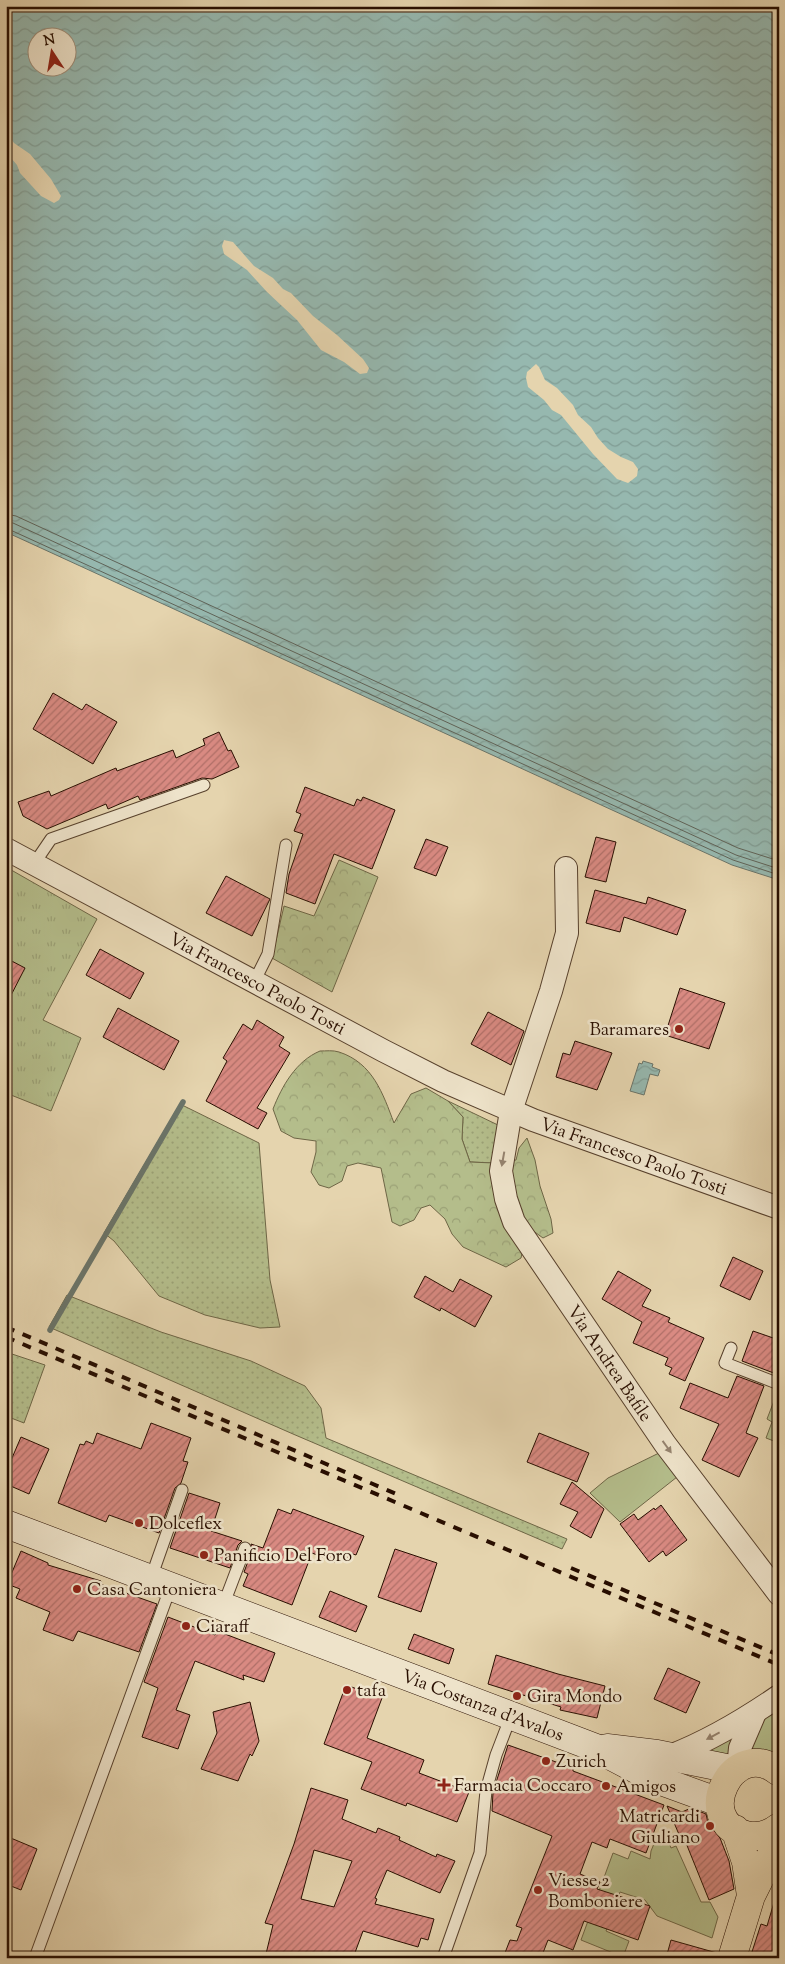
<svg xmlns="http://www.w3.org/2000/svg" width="785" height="1964" font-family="'Sorts Mill Goudy',serif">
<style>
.grass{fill:url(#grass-dots);stroke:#6e6646}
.forest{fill:url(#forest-crowns);stroke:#6e6646}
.park{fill:url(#park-tufts);stroke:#6e6646}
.garden{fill:#b4bd8b;stroke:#6e6646}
.water{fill:url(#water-waves);stroke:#6a7469;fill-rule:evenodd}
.pier{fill:#e5d4ae}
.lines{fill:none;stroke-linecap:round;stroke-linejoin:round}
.shore{stroke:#5f6358;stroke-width:1}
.stream{stroke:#6a7469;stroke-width:5.5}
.building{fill:url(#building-hatch);stroke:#280e00;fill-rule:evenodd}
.lane-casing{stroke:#57402c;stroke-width:13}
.street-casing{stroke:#57402c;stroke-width:24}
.secondary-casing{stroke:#280e00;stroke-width:29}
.primary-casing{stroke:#280e00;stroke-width:29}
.lane{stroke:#eee3ca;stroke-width:11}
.street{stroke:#eee3ca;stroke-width:22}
.secondary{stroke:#eee3ca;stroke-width:28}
.primary{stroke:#e5d4ae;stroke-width:28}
.rail{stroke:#280e00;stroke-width:4;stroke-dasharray:9 9;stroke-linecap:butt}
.oneway{fill:#95836f}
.poi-dot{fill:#8f2418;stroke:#eee3ca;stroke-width:2}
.labels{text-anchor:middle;stroke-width:5;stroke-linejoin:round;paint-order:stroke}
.street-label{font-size:18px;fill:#280e00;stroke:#eee3ca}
.poi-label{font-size:18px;fill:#280e00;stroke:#eee3ca;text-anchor:start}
</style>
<defs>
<pattern id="grass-dots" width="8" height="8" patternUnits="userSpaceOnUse" patternTransform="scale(1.25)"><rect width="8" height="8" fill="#b4bd8b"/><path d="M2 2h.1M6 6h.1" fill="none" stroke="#9ba176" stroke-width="1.8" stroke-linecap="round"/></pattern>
<pattern id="forest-crowns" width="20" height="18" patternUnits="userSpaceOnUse" patternTransform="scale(1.25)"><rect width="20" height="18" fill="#b4bd8b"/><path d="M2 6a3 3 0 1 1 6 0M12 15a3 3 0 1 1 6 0" fill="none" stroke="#9ba176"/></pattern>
<pattern id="park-tufts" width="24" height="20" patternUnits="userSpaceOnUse" patternTransform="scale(1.25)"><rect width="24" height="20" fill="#b4bd8b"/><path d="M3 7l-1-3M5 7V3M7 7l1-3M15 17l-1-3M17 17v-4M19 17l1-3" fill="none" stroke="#9ba176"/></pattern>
<pattern id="water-waves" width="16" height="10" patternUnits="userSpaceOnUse" patternTransform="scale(1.25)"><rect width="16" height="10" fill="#96b8af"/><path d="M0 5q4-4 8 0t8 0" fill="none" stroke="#819d95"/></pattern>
<pattern id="building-hatch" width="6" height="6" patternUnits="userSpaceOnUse" patternTransform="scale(1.25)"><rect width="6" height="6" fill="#d98a82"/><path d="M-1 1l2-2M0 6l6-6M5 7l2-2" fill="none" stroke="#b06f68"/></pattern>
</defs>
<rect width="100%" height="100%" fill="#e5d4ae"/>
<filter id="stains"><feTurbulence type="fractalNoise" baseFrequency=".004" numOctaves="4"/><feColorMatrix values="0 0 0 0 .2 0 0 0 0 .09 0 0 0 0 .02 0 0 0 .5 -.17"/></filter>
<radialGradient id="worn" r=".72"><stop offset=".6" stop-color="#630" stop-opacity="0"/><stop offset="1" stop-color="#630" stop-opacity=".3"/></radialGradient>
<path class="grass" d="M448,1101L500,1126L494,1163L470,1162L462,1139L463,1117Z
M180,1104L259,1143L270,1280L280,1327L260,1328L205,1315L159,1296L114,1241L104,1233Z
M67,1295L161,1332L251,1361L305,1386L321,1408L326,1438L567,1539L562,1549L293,1434L49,1327Z
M6,1352L45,1365L24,1423L6,1416Z"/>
<path class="forest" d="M339,860L378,877L332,992L272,958L284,906L314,916Z
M320,1051C326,1051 333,1050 339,1052C373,1063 383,1094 394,1123L411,1094L426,1088L448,1101L463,1117L462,1139L470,1162L494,1163L516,1160L519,1148L527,1138L535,1160L540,1186L551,1219L553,1233L543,1238L532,1230L523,1249L521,1258L506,1267L463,1247L452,1234L445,1219L430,1205L421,1208L414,1220L400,1226L392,1222L381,1168L358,1163L347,1166L342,1181L329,1188L319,1185L311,1172L316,1152V1141L294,1138L281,1131L273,1109C282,1086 296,1061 320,1051Z"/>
<path class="park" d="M6,867L97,919L43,1020L81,1038L51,1111L6,1093Z"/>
<path class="garden" d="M777,1393L779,1394V1443L766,1438L772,1422L767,1419Z
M659,1453L677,1477L620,1522L590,1493L608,1478Z
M779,1706V1744L773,1756H744L755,1728Z
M733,1736L731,1757L698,1753Z
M658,1834L666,1835L671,1848L676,1846L701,1902H710L718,1917L712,1938L657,1916L645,1900L620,1892L606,1931L629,1941L623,1957L581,1940L613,1853L628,1859L631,1851L650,1859L651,1851Z"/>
<path class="water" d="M6,6H779V880L732,865L6,532ZM38,38H68V68H38Z
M643,1061L653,1064L652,1067L660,1070L658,1076L650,1074L644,1095L630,1091L639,1063L642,1064Z"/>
<path class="pier" d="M6,132L14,143L30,154L51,179L61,196L59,200L54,203L41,196L20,173L17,165L6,152Z
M224,240L233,242L254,266L273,278L283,289L291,293L313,316L337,335L363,359L369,368L367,373L360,374L344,362L321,350L297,320L267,292L247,270L224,254L222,246Z
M536,364L539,367L545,380L557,388L573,405L578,415L591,427L598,438L608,449L621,457L633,462L638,469L637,476L632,480L628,483L617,479L593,454L561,415L552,410L544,400L528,387L526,378L527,372Z"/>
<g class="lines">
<path class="shore" d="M6,514L16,516L738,848L779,861
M6,522L13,523L736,855L779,869
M6,528L733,860L779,875"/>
<path class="stream" d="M50,1330L183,1102"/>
</g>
<path class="building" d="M53,693L82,710L86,704L117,722L93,764L33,729Z
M219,732L228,751L231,750L239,767L212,779L202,778L140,800L138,796L108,809L106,804L47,829L23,816L18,802L49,791L51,796L116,768L117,771L173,750L176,758L205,745L203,739Z
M305,787L354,806L357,799L361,801L363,797L395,810L372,869L334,854L315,904L286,893L289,874L303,834L294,831L301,814L296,812Z
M596,837L616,842L606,882L585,877Z
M426,839L448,847L436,876L414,868Z
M226,876L270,899L252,936L206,913Z
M595,890L646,904L648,897L686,910L677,935L624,917L620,932L586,923Z
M100,949L144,973L130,999L86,975Z
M6,958L25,968L6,1005Z
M680,988L725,1003L709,1049L665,1035Z
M118,1008L179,1041L164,1070L103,1037Z
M488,1012L524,1031L511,1065L471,1044Z
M257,1020L284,1037L279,1046L290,1053L257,1108L267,1113L258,1129L206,1101L227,1061L223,1058L243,1024L252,1030Z
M575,1041L612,1053L597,1090L556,1077L563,1053L570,1055Z
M733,1257L763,1271L750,1300L720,1286Z
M618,1271L651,1290L642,1306L670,1318L668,1322L704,1338L685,1381L669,1374L672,1368L665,1365L668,1358L633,1343L642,1322L602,1299Z
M425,1276L453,1292L460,1279L492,1296L475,1327L441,1308L440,1311L414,1297Z
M753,1331L779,1340V1375L742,1361Z
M737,1376L764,1386L746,1433L758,1438L739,1477L702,1460L719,1424L680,1408L690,1383L728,1398Z
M151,1423L191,1438L183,1461L188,1462L181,1483L175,1488L159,1533L109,1515L106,1522L58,1503L80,1444L84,1445L86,1441L93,1444L97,1433L141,1449Z
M539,1433L589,1453L577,1482L527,1462Z
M21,1437L49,1449L29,1494L6,1484V1472Z
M572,1482L604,1509L591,1538L570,1526L578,1512L560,1504Z
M189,1493L220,1503L211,1531L242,1541L238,1545L230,1568L170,1548Z
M661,1505L687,1540L666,1556L663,1551L649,1562L620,1524L634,1514L638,1520L654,1508L655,1510Z
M278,1509L291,1514L293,1509L364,1536L356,1555L350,1553L346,1562L336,1558L335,1562L312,1553L292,1605L243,1586L248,1574L244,1572L252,1551L251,1544L263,1548Z
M395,1549L437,1563L421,1612L378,1597Z
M21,1551L48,1563V1565L101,1581L100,1584L157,1604L139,1652L78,1631L73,1641L43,1630L50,1612L16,1598L20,1589L7,1584Z
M330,1591L367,1606L356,1632L319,1617Z
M168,1617L215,1635L217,1631L275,1653L264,1682L243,1675L244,1680L195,1661L176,1710L190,1715L178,1749L142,1737L158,1688L144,1682Z
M414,1634L454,1649L449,1664L408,1649Z
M496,1655L558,1674L605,1686L597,1718L560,1710L561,1707L488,1684Z
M668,1668L700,1682L686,1713L654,1699Z
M346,1685L382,1698L367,1738L424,1760L419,1773L469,1792L457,1822L407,1803L406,1806L361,1789L372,1762L324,1744Z
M250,1702L259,1741L252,1756L250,1754L238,1781L201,1769L217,1733L213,1712Z
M508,1745L573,1768V1771L664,1805L646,1853L610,1839L607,1848L592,1842L580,1874L600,1882L597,1889L650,1906L638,1940L584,1921L573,1950L548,1940L541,1958H503L510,1940L517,1941L522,1928L516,1926L552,1836L492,1811L493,1792Z
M311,1788L348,1800L342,1819L376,1833L378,1828L400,1837L399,1840L436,1857L437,1854L455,1861L440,1893L387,1870L375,1898L377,1899L375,1904L434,1919L428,1940L421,1938L418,1947L363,1931L353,1958H265L273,1925L265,1923L294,1844ZM314,1850L352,1861L334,1907L301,1899Z
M667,1806L682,1812L691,1808L706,1814L708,1823L720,1838L729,1861L734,1889L709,1900L686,1843L683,1844Z
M6,1836L37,1849L21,1890L6,1884Z
M775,1899H779V1958H750L761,1924L767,1926Z
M671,1940L717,1953L716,1958H666Z"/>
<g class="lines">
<g class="lane-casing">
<path id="lane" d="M34,864L51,839L204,785
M254,982L268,954L286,845
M731,1348L725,1363L779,1384
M151,1578L182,1490
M223,1606L245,1548
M35,1958L171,1586
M443,1958L480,1853L486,1791L496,1755L511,1716"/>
</g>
<g class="street-casing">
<g id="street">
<path id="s1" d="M6,849L384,1051L443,1081L533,1120L779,1208"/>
<path id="s2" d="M566,868L567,933L551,991L511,1111L501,1171L506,1199L514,1222L665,1444L779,1594"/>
<path d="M670,1756C709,1741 744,1720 779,1696"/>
<path d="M738,1768L740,1748L755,1713"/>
</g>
</g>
<g class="secondary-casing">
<g id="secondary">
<path id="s3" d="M6,1524L596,1748L653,1778L719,1802"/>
<path d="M607,1748L657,1754L736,1770"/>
</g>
</g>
<g class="primary-casing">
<path id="primary" d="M779,1772C733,1735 691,1821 746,1835C758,1838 769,1835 779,1827
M735,1829L746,1862L751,1896
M732,1958L751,1896L767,1864L779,1837"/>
</g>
<use href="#lane" class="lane"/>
<use href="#street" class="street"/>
<use href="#secondary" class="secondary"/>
<use href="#primary" class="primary"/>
<path class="rail" d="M6,1327L401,1496
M6,1337L779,1665
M571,1568L779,1655"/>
</g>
<defs><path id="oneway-solid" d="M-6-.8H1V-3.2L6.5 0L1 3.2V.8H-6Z" transform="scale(1.25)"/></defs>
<g class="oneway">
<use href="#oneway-solid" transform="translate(503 1159) rotate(100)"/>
<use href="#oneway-solid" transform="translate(667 1447) rotate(54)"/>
<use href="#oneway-solid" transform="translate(713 1736) rotate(152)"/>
</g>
<g class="poi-dot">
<circle cx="679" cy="1029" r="5"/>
<circle cx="139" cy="1523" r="5"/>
<circle cx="204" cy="1555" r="5"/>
<circle cx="77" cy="1589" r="5"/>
<circle cx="186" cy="1626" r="5"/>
<circle cx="347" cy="1690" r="5"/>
<circle cx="517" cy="1696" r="5"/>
<circle cx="546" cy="1761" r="5"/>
<path d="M441.5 1777.5h5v5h5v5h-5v5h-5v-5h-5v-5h5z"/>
<circle cx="606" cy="1786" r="5"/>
<circle cx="710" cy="1826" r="5"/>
<circle cx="538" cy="1890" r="5"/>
</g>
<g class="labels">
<g class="street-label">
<text dy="6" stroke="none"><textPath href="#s1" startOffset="285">Via Francesco Paolo Tosti</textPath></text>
<text dy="6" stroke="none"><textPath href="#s1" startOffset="700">Via Francesco Paolo Tosti</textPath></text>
<text dy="6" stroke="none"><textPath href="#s2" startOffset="536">Via Andrea Bafile</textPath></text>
<text dy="6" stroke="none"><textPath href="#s3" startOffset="510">Via Costanza d'Avalos</textPath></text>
</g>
<g class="poi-label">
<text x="669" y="1035" text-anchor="end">Baramares</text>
<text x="149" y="1529">Dolceflex</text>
<text x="214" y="1561">Panificio Del Foro</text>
<text x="87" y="1595">Casa Cantoniera</text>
<text x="196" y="1632">Ciaraff</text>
<text x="357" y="1696">tafa</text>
<text x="527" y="1702">Gira Mondo</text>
<text x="556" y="1767">Zurich</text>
<text x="454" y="1791">Farmacia Coccaro</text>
<text x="616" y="1792">Amigos</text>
<text x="700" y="1822" text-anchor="end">Matricardi<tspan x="700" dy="21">Giuliano</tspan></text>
<text x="548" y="1886">Viesse 2<tspan x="548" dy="21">Bomboniere</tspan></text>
</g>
</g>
<rect width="785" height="1964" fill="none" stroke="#e5d4ae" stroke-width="25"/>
<rect x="8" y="8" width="770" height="1949" fill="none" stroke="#280e00" stroke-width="2.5"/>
<rect x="12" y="12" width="760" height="1939" fill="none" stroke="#280e00"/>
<g transform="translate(52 52) rotate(348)"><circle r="24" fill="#eee3ca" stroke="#9f8e79"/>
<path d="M0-4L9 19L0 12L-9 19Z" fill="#8f2418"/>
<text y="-8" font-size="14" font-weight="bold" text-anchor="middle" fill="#280e00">N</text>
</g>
<rect width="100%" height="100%" filter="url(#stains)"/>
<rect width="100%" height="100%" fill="url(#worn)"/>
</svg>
